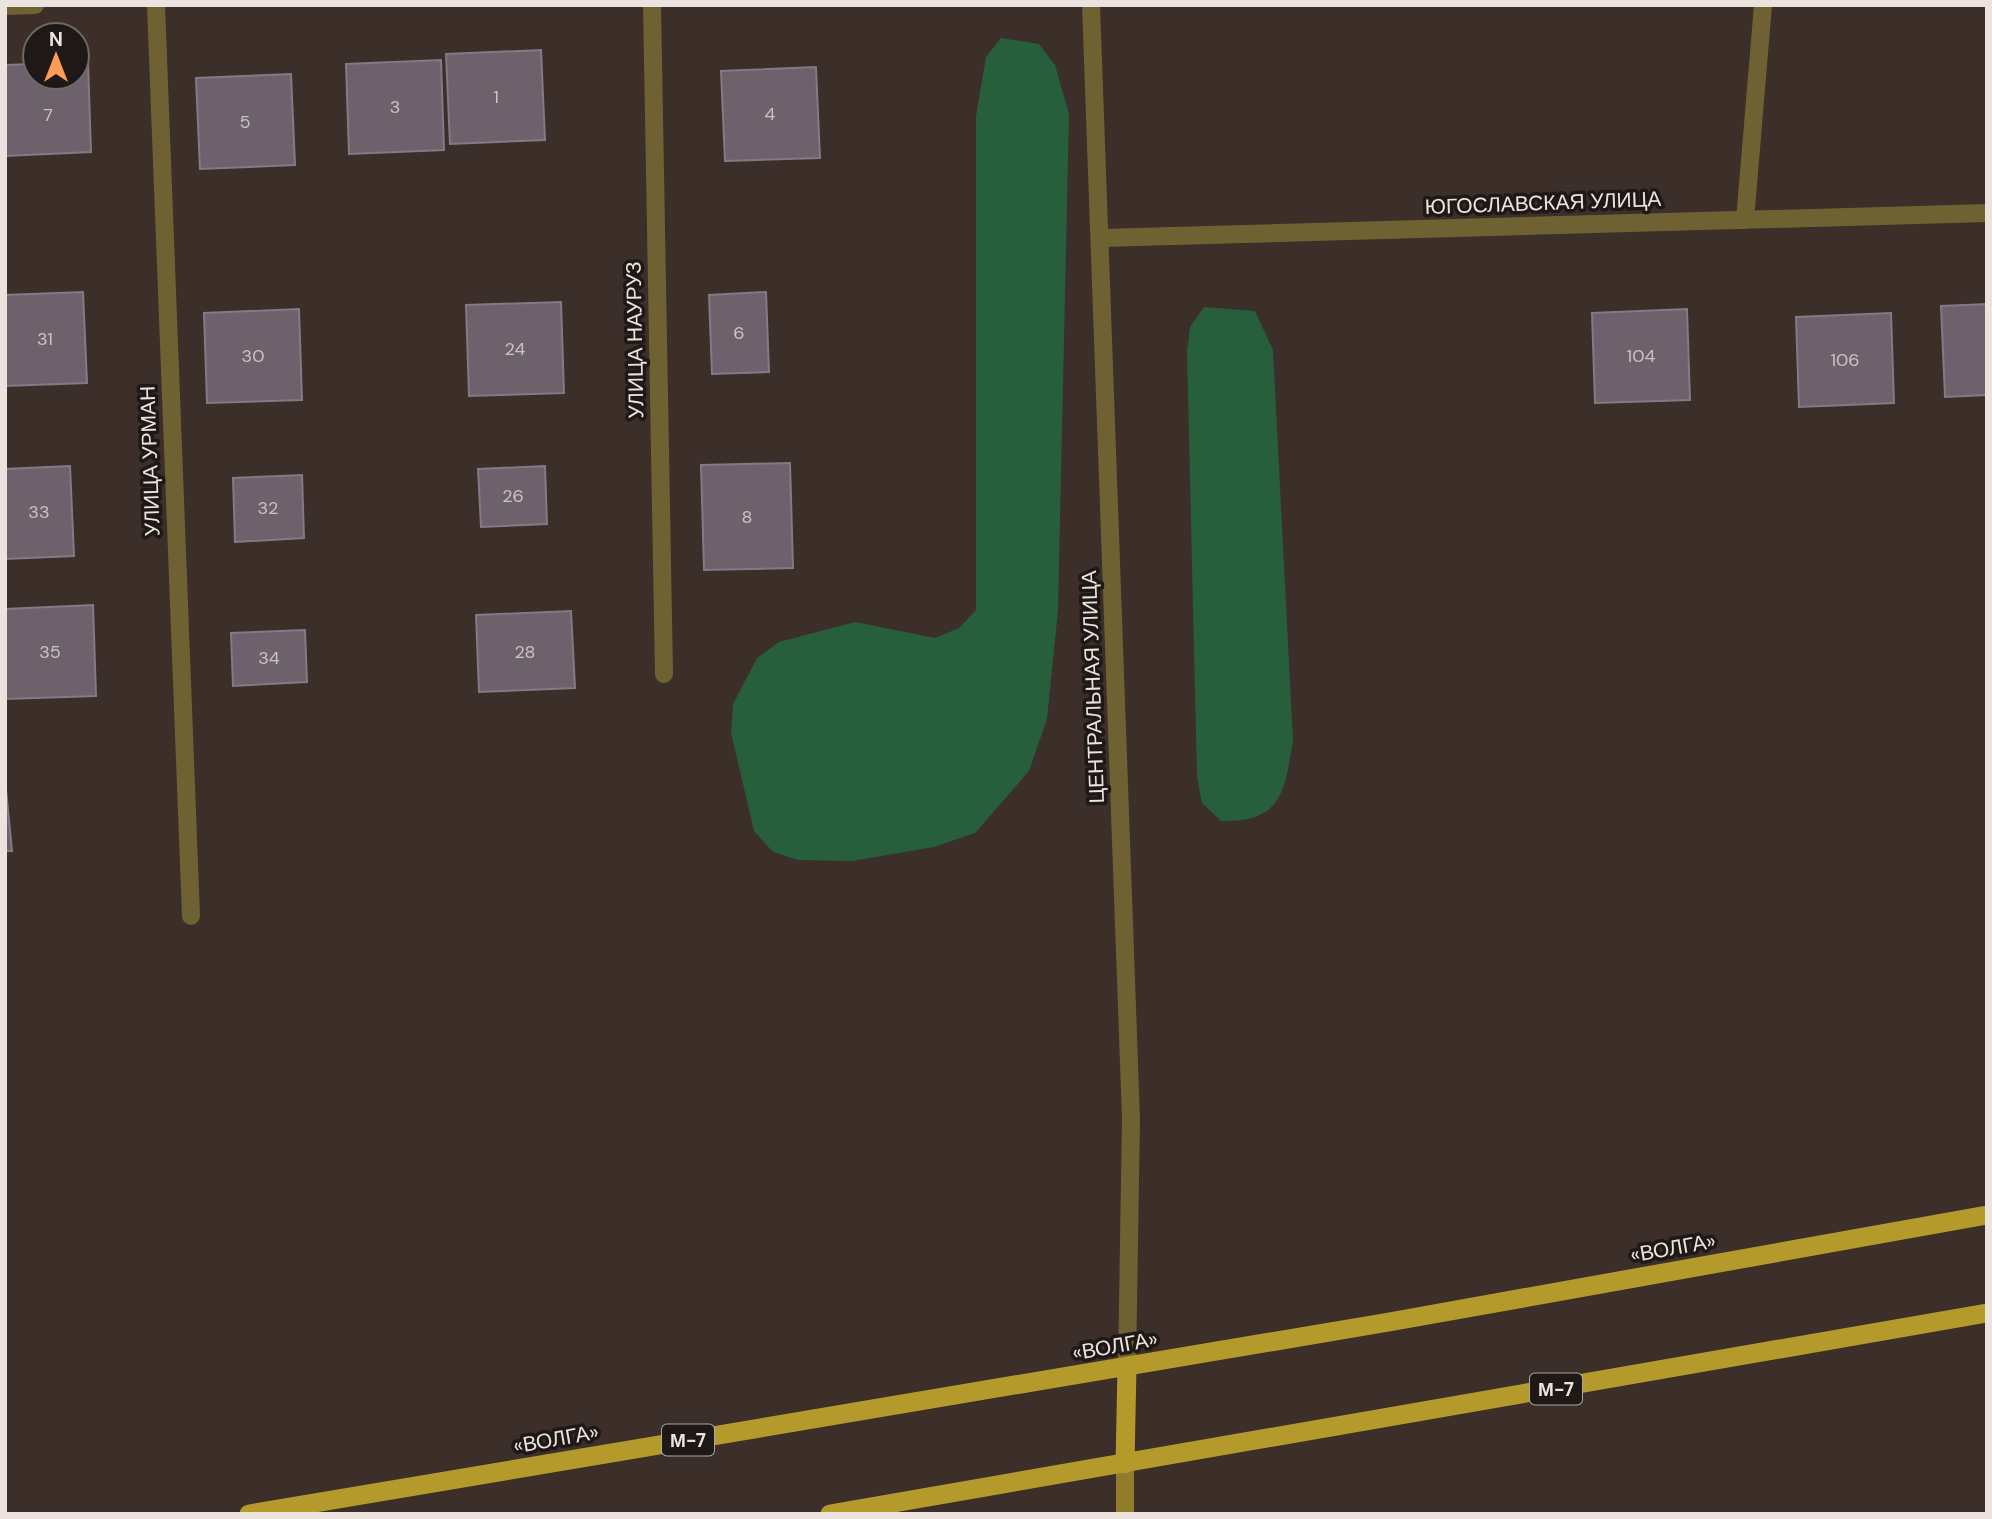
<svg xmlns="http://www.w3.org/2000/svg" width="1992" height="1519" font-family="'DM Sans',sans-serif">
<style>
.green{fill:#275e3b}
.building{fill:#6d616c;stroke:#857985;stroke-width:2}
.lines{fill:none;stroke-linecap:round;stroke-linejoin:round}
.minor{stroke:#6f6232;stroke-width:18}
.tertiary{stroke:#6f6232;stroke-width:18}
.secondary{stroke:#917d29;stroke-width:18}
.trunk{stroke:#b49a2a;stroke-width:19}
.labels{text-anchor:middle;stroke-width:7;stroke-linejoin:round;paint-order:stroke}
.number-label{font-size:18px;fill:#ccc2c2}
.shield{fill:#1e1816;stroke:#aea6a3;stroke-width:2}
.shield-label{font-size:19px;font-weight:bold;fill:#ece3df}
.street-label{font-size:21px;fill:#ece3df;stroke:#1e1816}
</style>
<rect width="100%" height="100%" fill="#3c2e29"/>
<path class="green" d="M1001,38L1039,44L1055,65L1069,114L1058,610L1047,719L1029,771L975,833L934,847L852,861L798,860L773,852L754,831L731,733L733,704L757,658L779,642L855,622L935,638L959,628L976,610V116L986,57Z
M1204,307L1255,311L1273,350L1293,741C1284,793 1282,822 1221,821L1202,803L1197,777L1187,352L1190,327Z"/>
<path class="building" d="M541,50L545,140L450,144L446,54Z
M441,60L444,150L349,154L346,64Z
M77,62H88L91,152L5,156V65L35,64V77H77Z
M816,67L820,158L725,161L721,71Z
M291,74L295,165L200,169L196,78Z
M83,292L87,383L5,386V295Z
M766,292L769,372L712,374L709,295Z
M561,302L564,393L469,396L466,305Z
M1987,304V395L1945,397L1941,306Z
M299,309L302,400L207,403L204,313Z
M1687,309L1690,400L1595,403L1592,313Z
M1891,313L1894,403L1799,407L1796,317Z
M790,463L793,568L704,570L701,465Z
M70,466L74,556L5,559V469Z
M545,466L547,524L481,527L478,469Z
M302,475L304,538L235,542L233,478Z
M93,605L96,696L5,699V609Z
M571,611L575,688L479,692L476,615Z
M305,630L307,682L233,686L231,633Z
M5,779L12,851H5Z"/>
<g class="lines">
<path class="minor" d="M156,5L191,916
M652,5L664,674
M5,6L35,5
M1745,220L1763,5
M1100,238L1987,213"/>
<path class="tertiary" d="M1091,5L1131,1119L1127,1367"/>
<path class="secondary" d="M1125,1514V1464"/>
<path class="trunk" d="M1125,1464L1127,1367
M249,1514L1389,1322L1987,1215
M830,1514L1987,1313"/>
</g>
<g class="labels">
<g class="number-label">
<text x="496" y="103">1</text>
<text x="395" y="113">3</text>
<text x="770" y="120">4</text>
<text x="48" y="121">7</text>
<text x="245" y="128">5</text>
<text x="739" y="339">6</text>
<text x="45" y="345">31</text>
<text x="515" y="355">24</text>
<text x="253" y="362">30</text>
<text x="1641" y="362">104</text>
<text x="1845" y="366">106</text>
<text x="513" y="502">26</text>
<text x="268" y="514">32</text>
<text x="39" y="518">33</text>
<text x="747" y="523">8</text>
<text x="50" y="658">35</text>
<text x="525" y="658">28</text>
<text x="269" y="664">34</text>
</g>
<g class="shield">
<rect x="1530" y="1373.5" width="52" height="31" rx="5"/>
<rect x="662" y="1424.5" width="52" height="31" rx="5"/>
</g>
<g class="shield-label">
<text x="1556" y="1396">М-7</text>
<text x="688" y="1447">М-7</text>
</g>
<g class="street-label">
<text transform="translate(1543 203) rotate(-2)" y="7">ЮГОСЛАВСКАЯ УЛИЦА</text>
<text transform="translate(635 340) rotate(-91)" y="7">УЛИЦА НАУРУЗ</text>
<text transform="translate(150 461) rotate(-92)" y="7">УЛИЦА УРМАН</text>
<text transform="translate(1093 687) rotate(-92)" y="7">ЦЕНТРАЛЬНАЯ УЛИЦА</text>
<text transform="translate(1673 1248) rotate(-10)" y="7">«ВОЛГА»</text>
<text transform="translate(1115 1346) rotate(-10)" y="7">«ВОЛГА»</text>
<text transform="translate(556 1439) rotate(-10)" y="7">«ВОЛГА»</text>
</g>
</g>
<rect width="1992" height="1519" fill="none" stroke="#ece3df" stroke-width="14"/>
<g transform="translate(56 56)"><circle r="33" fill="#1e1816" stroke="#706966" stroke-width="2"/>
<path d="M0-5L12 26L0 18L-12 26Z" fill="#fe9c57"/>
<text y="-10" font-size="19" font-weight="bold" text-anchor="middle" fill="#ece3df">N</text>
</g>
</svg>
